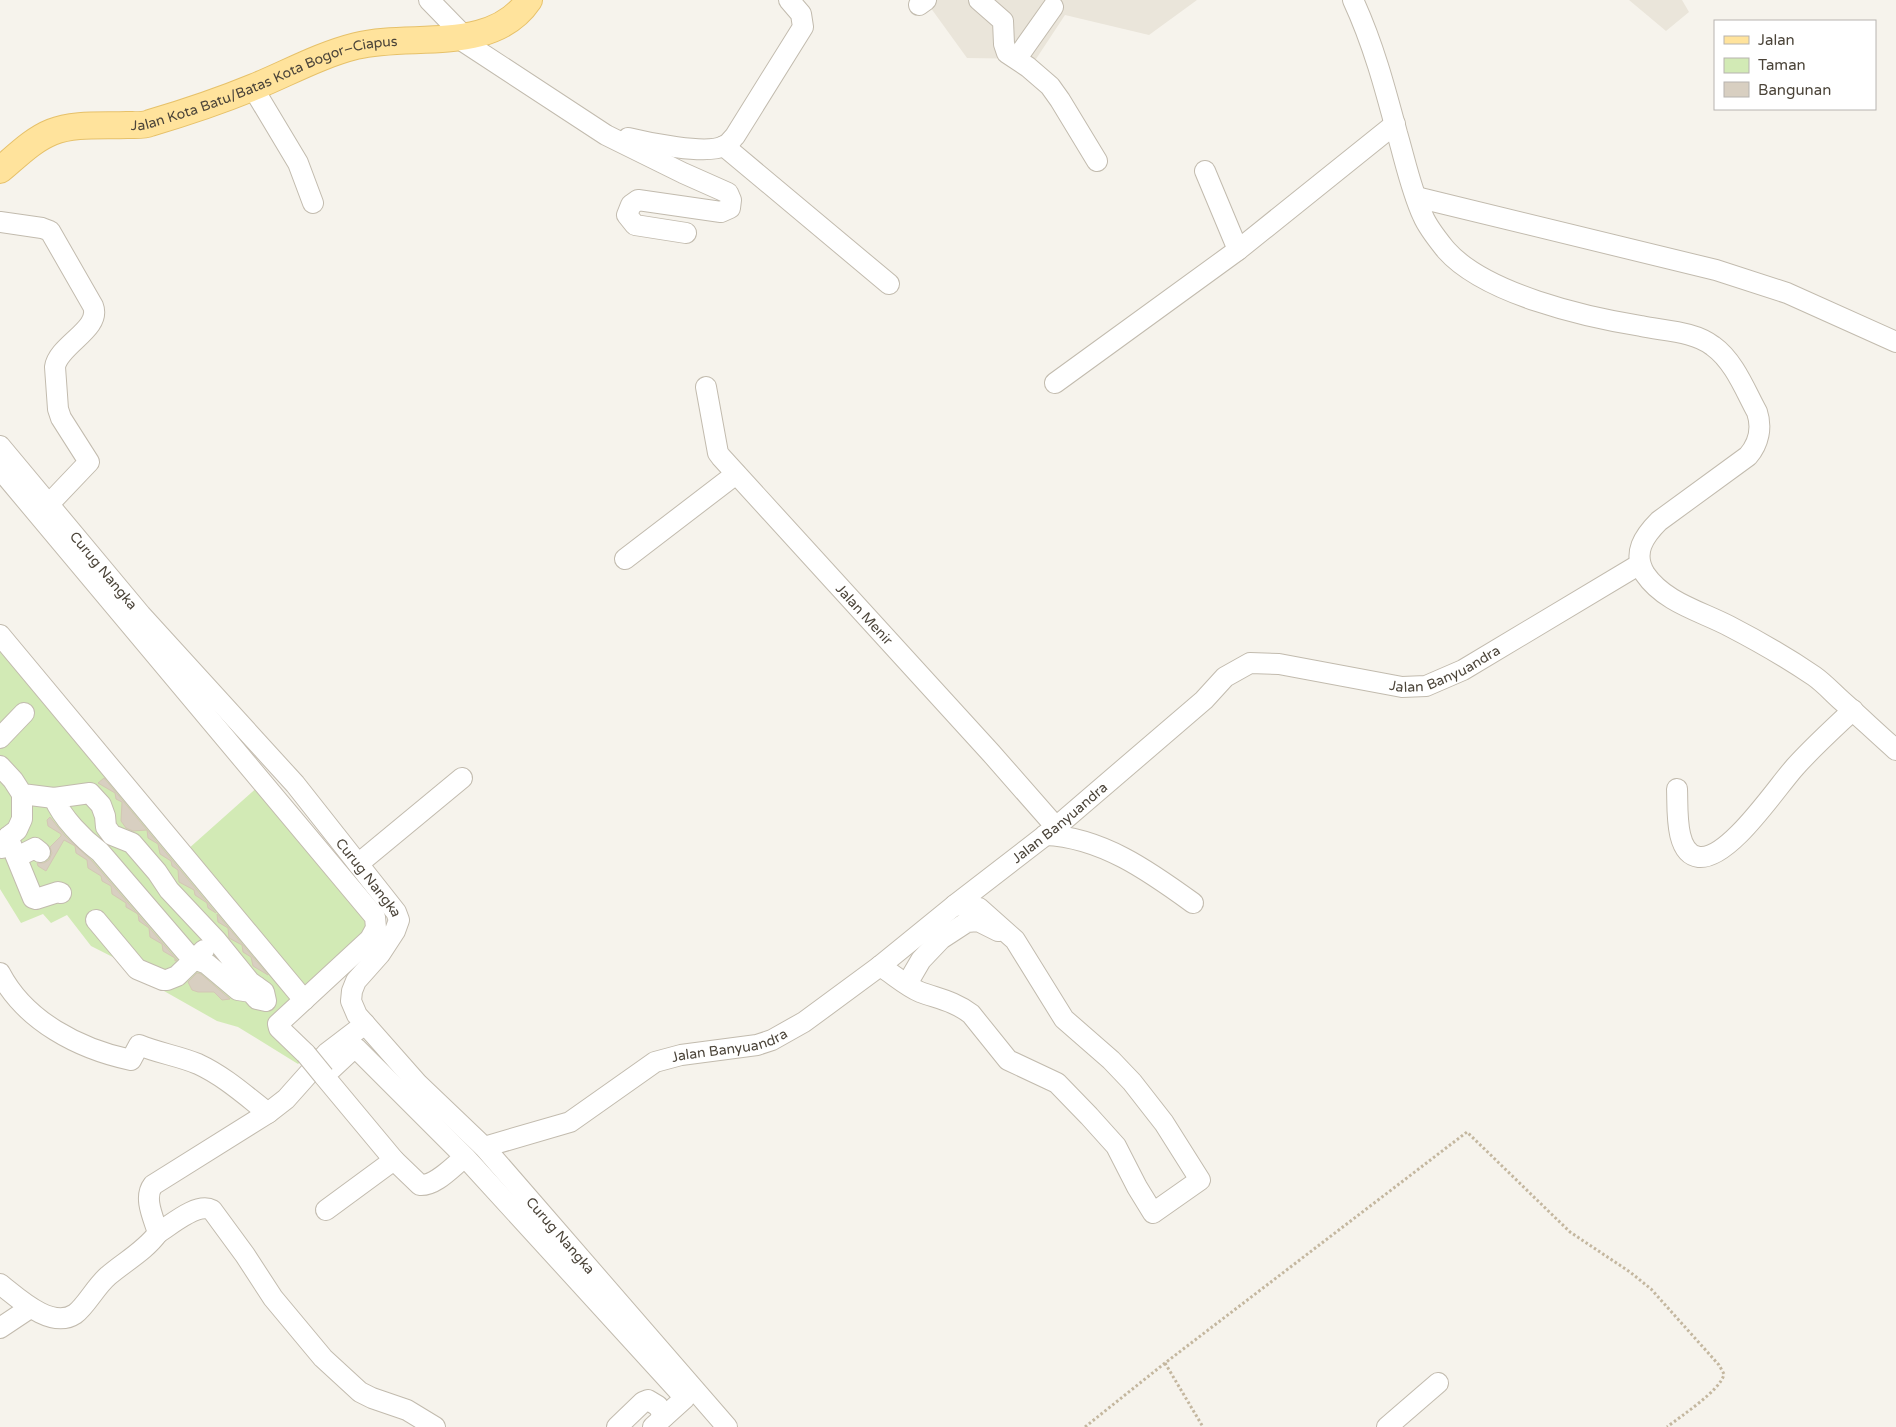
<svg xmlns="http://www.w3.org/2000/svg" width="1896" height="1427" font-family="'Varela Round',sans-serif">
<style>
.residential{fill:#eae5da}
.green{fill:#d2eab5}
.building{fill:#d8cfc1;stroke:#d3c7b4}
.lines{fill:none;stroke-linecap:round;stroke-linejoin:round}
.minor-casing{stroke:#c2bbae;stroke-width:22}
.major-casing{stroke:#e6c16a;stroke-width:28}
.path{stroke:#c4b79f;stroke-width:3;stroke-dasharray:2.5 2.5;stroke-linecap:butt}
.minor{stroke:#fff;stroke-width:20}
.major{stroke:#ffe39c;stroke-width:26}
.minor-bridge-casing{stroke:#c2bbae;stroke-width:22;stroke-linecap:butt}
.minor-bridge{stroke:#fff;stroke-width:20}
.labels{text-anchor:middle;stroke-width:4;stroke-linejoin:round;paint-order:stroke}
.street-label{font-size:14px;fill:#4b4439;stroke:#fff}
</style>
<rect width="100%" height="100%" fill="#f6f3ec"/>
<path class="residential" d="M925,0H1197L1149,35L1065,15L1036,59L967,58Z
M1629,0H1682L1689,12L1666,31Z"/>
<path class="green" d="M0,625L187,850L269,777L379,916L278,1026L303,1059L298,1064L238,1027L217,1021L164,991L166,984L91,946L67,915L51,923L43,914L21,923L0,889Z"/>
<path class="building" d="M104,778L147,830L133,831L126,828L121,821L122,802L116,799L115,793L98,783Z
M50,817L65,836L92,861L177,960L175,961V958L163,951L162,944L150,937L149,928L139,921L138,914L126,907V903L112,894L111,886L102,881L101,876L88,868L87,860L76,853L75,846L64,840L46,871L38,866L37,863H44L49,860L52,853L50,847L61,836V834L48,826L47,820Z
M147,830L216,913L208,908L207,903L195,895L194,890L179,882L178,870L172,866L171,861L160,854L158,844L148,838Z
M217,914L268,975L253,966L251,957L243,952L242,945L229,938L228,928L218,922Z
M197,973L201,974L230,999L222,1000L214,992H198L192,990L188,982Z"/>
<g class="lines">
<g class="minor-casing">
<g id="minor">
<path d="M429,0L465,37"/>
<path d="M979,0L1003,21L1004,44L1007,53L1028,67L1050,86L1060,100L1097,161"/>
<path d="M1353,0C1373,43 1385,88 1397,133C1405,160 1411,190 1423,216C1428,228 1438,240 1446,250C1485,294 1585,317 1641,326C1664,331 1694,331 1713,346C1734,361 1745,390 1757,412C1762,427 1759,443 1748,456L1659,521C1644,536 1632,553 1645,574C1664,602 1700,611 1729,626C1758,641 1786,657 1814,676C1824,683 1833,693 1842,701C1860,717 1878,734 1896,750"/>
<path d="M919,5L926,0"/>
<path d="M458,38L606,135L683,173L728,193L731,200L730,208L721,212L638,200L631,205L627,215L635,225L686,233"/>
<path d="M1017,58L1053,7"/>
<path d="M253,88L298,163L313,203"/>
<path d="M628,138C648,143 706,155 724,146C728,145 732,139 735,136L803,27L801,14L789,0"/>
<path d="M724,146L889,284"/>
<path d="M1205,171L1238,250"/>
<path d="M1416,197L1716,270L1787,293L1896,342"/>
<path d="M0,222L42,228L50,231L93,306C102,329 58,345 55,367L58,409L61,418L89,462L49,504"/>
<path d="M1055,383L1238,250L1395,124"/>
<path id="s1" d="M706,387L718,453L721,457L991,753L1056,827"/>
<path id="s2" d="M0,446L141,615L295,784L396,912L399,920L395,931L380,954L356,981L352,991L351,1001L357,1015L418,1084L484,1147L727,1427"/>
<path d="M0,469L375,917L376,928L370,939L278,1024L279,1028L306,1054"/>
<path d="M625,559L736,474"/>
<path d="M0,635L304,1000"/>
<path d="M0,738L24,713"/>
<path d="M0,766L13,780L22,794L54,798"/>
<path d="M1677,789C1678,807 1674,854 1699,857C1729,860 1776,788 1795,767C1813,747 1833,729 1853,710"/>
<path d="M1045,835C1101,837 1149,871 1193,903"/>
<path d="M8,837L33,898L36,899L58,892L61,893"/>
<path d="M2,848L8,837L17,830L22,819V794"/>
<path d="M17,857L35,848L40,852"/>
<path d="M358,864L462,778"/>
<path d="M96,920L137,969L163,980H167L177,976L204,950"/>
<path d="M880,966C893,974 906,986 920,992C939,999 954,1001 971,1014L1008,1060L1057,1083L1089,1116L1116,1146L1137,1187L1153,1213L1200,1180L1164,1123L1132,1082L1111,1060L1064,1019L1015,940L979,908L955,905"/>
<path d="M0,973C25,1021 79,1049 131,1060L139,1045C158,1053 179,1056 198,1064C224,1076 245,1095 268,1113"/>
<path d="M907,984L921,960L941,939L967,922L978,921L998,931"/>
<path d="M251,992L238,990L207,964L194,959L186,952L100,852C83,839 62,818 54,798L90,793L101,805L105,816L106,827L112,835L132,843L157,872L169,890L216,940L250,982L264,992L266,1001L257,999L251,992L256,986"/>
<path id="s3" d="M484,1147L570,1122L655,1062L681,1055L757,1045L772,1040L804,1022L880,966L955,905L1056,827L1204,700L1225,677L1250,663L1279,664L1402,687L1426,686L1463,670L1640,564"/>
<path d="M465,1157C453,1166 436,1186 420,1185L394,1160L324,1076L354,1048H356L465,1157L685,1398L653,1427"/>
<path d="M326,1210L394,1160"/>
<path d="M158,1233C171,1225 197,1202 212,1210L245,1255L273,1298L323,1358L360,1392L372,1398L407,1410L435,1427"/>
<path d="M0,1284C17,1297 51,1330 75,1314C86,1306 96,1286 108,1276C124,1262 145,1251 158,1233C154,1219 143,1198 153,1185L268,1113L286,1099L327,1053L365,1024"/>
<path d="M0,1328L30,1308"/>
<path d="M617,1427L643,1402L648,1400L658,1406L664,1417"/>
<path d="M1387,1427L1438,1383"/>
</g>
</g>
<g class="major-casing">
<g id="major">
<path id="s4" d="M0,170C16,157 32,140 52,132C74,123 103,126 127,125C135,125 143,126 150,123C184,113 220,101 254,87C288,73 320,55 356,46C411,32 492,55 529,0"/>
</g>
</g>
<path class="path" d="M1165,1363L1203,1427
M1085,1427L1165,1363L1467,1132L1570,1232L1630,1272L1651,1289L1719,1365L1724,1374C1721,1390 1681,1416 1667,1427"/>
<use href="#minor" class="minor"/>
<use href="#major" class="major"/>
<g class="minor-bridge-casing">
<path id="minor-bridge" d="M306,1054L324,1076"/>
</g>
<use href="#minor-bridge" class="minor-bridge"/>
</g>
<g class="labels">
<g class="street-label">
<text dy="5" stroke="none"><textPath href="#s4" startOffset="285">Jalan Kota Batu/Batas Kota Bogor–Ciapus</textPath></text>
<text dy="5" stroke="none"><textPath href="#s2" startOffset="162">Curug Nangka</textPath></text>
<text dy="5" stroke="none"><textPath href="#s1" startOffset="285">Jalan Menir</textPath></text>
<text dy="5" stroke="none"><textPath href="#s3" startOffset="1124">Jalan Banyuandra</textPath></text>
<text dy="5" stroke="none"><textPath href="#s3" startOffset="674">Jalan Banyuandra</textPath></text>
<text dy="5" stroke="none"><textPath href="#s2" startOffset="568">Curug Nangka</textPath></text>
<text dy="5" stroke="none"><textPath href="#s3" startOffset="270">Jalan Banyuandra</textPath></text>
<text dy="5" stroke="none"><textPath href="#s2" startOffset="1032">Curug Nangka</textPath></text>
</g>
</g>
<rect x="1714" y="20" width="162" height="90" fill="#ffffff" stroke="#b7b4b0"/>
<rect x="1724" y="36" width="25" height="8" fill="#ffe39c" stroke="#b7b4b0"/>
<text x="1758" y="45" font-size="15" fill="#4b4439">Jalan</text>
<rect x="1724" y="58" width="25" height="15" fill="#d2eab5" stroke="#b7b4b0"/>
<text x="1758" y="70" font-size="15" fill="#4b4439">Taman</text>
<rect x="1724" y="82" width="25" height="15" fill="#d8cfc1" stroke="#b7b4b0"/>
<text x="1758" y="95" font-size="15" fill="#4b4439">Bangunan</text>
</svg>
